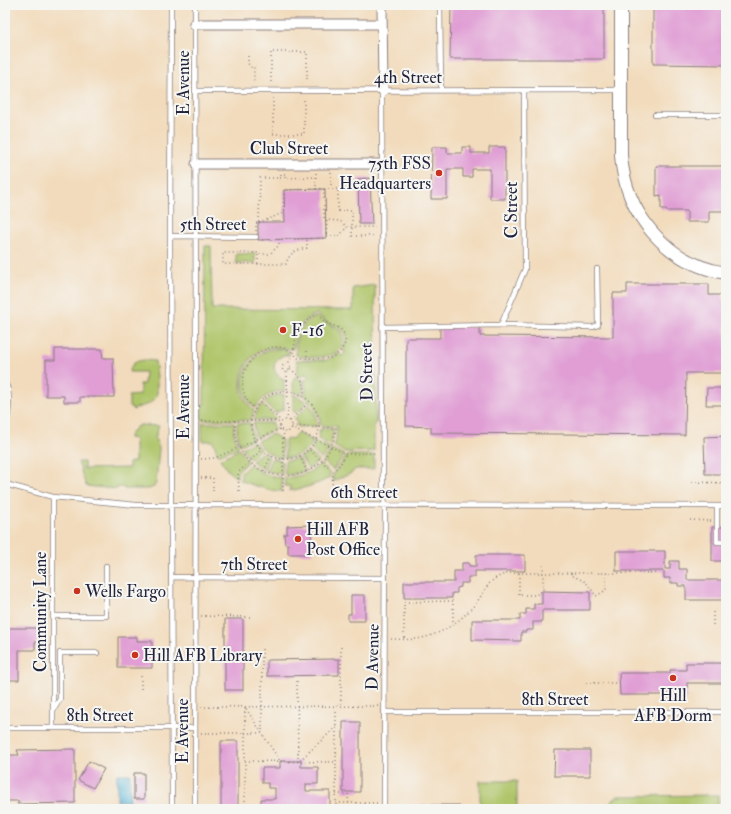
<svg xmlns="http://www.w3.org/2000/svg" width="731" height="814" font-family="'IM FELL Double Pica',serif">
<style>
.green{fill:#afc569;stroke:#687452}
.water{fill:#56b2d4;stroke:#3c6a88}
.building{fill:#e09ed4}
.lines{fill:none;stroke-linecap:round;stroke-linejoin:round}
.service-casing{stroke:#8a7e7c;stroke-width:6}
.minor-casing{stroke:#8a7e7c;stroke-width:11}
.secondary-casing{stroke:#8a7e7c;stroke-width:14}
.path{stroke:#8a7e7c;stroke-width:1.5;stroke-dasharray:1 3;stroke-linecap:butt}
.service{stroke:#fff;stroke-width:4.5}
.minor{stroke:#fff;stroke-width:9}
.secondary{stroke:#fff;stroke-width:12}
.poi-dot{fill:#c8321e;stroke:#f6f6f2;stroke-width:1.5}
.labels{text-anchor:middle;stroke-width:4;stroke-linejoin:round;paint-order:stroke}
.street-label{font-size:17px;fill:#22223b;stroke:#f6f6f2}
.poi-label{font-size:17px;fill:#22223b;stroke:#f6f6f2;text-anchor:start}
</style>
<rect width="100%" height="100%" fill="#f6f6f2"/>
<filter id="ink" filterUnits="userSpaceOnUse"><feTurbulence type="fractalNoise" baseFrequency=".025" numOctaves="2"/><feDisplacementMap in="SourceGraphic" scale="8" xChannelSelector="R" yChannelSelector="G"/><feConvolveMatrix kernelMatrix="1 2 1 2 8 2 1 2 1" color-interpolation-filters="sRGB"/></filter>
<filter id="wash" filterUnits="userSpaceOnUse"><feTurbulence type="fractalNoise" baseFrequency=".012" numOctaves="4" result="noise"/><feDisplacementMap in="SourceGraphic" scale="16" xChannelSelector="R" yChannelSelector="G"/><feGaussianBlur stdDeviation="0.9" result="paint"/><feColorMatrix in="noise" values="0 0 0 0 0 0 0 0 0 0 0 0 0 0 0 0 0 1.4 0 .05"/><feComposite in="paint" operator="in"/></filter>
<g filter="url(#wash)">
<rect width="100%" height="100%" fill="#f2dbbc"/>
<path class="green" d="M205,246H211L212,309L353,310V288L375,285L376,422L374,425V451L344,452L334,446L336,440L337,426H321C320,413 314,405 305,396L306,389L303,380L308,379L309,376L305,374L301,377L297,373L298,366L296,360H327L339,353L342,356L345,353L343,350C350,329 344,331 327,322C323,320 321,316 317,314C308,315 300,325 297,334C295,339 295,344 293,349C283,349 277,345 265,349C245,356 234,382 246,401C248,404 251,407 254,410L251,420H201L202,405H204Z
M255,253V263H236V254Z
M313,317H319C324,323 339,329 342,332C343,335 343,338 343,341C340,360 315,357 301,357L296,355C295,341 300,324 313,317Z
M281,349L288,351L289,355C273,354 268,374 284,379V391C271,391 262,398 255,408C249,402 244,395 243,386C241,371 254,354 269,350C273,349 277,349 281,349Z
M145,360L155,361L157,377V396L149,404L136,408L134,410L129,406V396L140,395V384H144L145,372H129C132,362 136,361 145,360Z
M297,376C302,382 305,387 302,395L293,391V379Z
M284,394V409L275,413L264,402L273,396Z
M293,394L307,402L296,413L293,411Z
M262,404L276,418L274,420H254L257,411Z
M309,404L315,413L318,426L298,427L295,418Z
M202,423H234V433L238,447L218,455L213,441H202Z
M237,423H250L253,439L240,445L237,433Z
M253,423H273L274,430L256,438Z
M140,425L159,426L155,438L159,448L156,483L154,487L149,489H124L123,487H118L117,489L86,486L78,462H84V469L129,468V463L135,461V439L129,438V436L136,427Z
M320,429H334L331,445L318,439Z
M298,433L314,441C307,452 297,457 285,458V440L293,438Z
M273,434L282,440V458C271,456 263,450 257,441Z
M254,442L260,449L250,459L242,448Z
M316,442L330,448L321,459L311,449Z
M239,449L248,461L237,472V478L228,471L220,459Z
M332,449L344,455L333,470L323,461Z
M262,452L269,457L264,470L252,461Z
M309,452L319,461L308,469L301,457Z
M347,455H374V469H355L352,473L333,481V474Z
M272,458L282,461V474L266,471Z
M299,458L305,471L295,474L285,475V461Z
M250,464L264,474L282,478V491L269,490L241,481V473Z
M321,464L330,473V477C318,485 304,488 289,491L290,486H285V478C299,477 310,473 321,464Z
M480,781H517V809H480Z
M718,795V809H610V803L618,796Z"/>
<path class="water" d="M117,774H130V801H117Z"/>
<g id="blocks">
<path class="building" d="M451,5H604V59H450Z
M653,5H726V65L653,64Z
M432,147H447V153H462V147H471V153H489V147H505V199H490V169H472V177H463V169H447V199H431Z
M656,166H726V211H709V222H687V211H666V209H661V195L656,196Z
M370,178L372,224H359L358,179Z
M325,189L326,238L258,240V222H285L284,190Z
M627,284H709V295H723V301H726V365H723V373H686L685,435L431,433V427L406,426V338H440V327H480V336L613,337V293H627Z
M55,349H102L103,358H113L114,397H80V402H64V396H46V360H55Z
M707,388H726V405H706Z
M726,436V474H705L704,437Z
M311,525L312,554H288V544H285L284,534H287V526Z
M712,527H726V561H712Z
M616,551H665V569H670V561H679V569H687V580H726V600H686V586H678V583H670V578H664V571H616Z
M476,555H525V571H475V577H468V583H461V587L457,588V593H452V598H404V582H454V571H462V563H469V566H476Z
M542,591L590,592V610H542V622H533V630H526V632H521V641L472,640V620H520V614H526V609H534V604H542Z
M351,595H365V621H348V614H351Z
M5,613H7V628H41V642H35V650H19V680H5Z
M225,619H243V690H225Z
M118,637H137V641H152V668H118Z
M339,659V675L267,676V660Z
M686,663H726V683H687V698H669V695H620L619,673H670V670H686Z
M343,722H360V792H343Z
M221,741H238V809H221Z
M73,749H75V803L17,804L19,801H6V795H5V755H19L17,750Z
M555,750H590V776H554Z
M89,761L104,769L93,788L78,780Z
M280,761H301V767H318V784H306V791H330V809L261,808V799H275V788H268V783H262V768H280Z
M134,773H144V799H134Z
M408,805H459V809H408Z"/>
</g>
</g>
<g filter="url(#ink)">
<use href="#blocks" fill-opacity="0" stroke="#8a7e7c" stroke-width="1"/>
<g class="lines">
<g class="service-casing">
<path id="service" d="M171,5L170,236L172,809
M195,5L196,351L195,809
M440,5L441,90
M196,91L620,90
M382,91L383,492L385,505L384,809
M655,115H726
M170,236L256,237
M501,325L525,269L524,90
M382,327L501,325L593,327L598,325L597,269
M5,383C11,391 9,413 6,422
M5,484L53,497L136,505L726,506
M53,497V728
M717,506V542H726
M171,577L385,578
M53,616H106V566
M54,709L60,699V653H97
M384,712H726
M5,728H195"/>
</g>
<g class="minor-casing">
<path id="minor" d="M382,5L383,91
M194,24H382
M196,164H382"/>
</g>
<g class="secondary-casing">
<path id="secondary" d="M621,5V155C625,214 667,264 726,273"/>
</g>
<path class="path" d="M248,56V64L250,65L251,67H254V82
M271,82V52H307V82
M273,98V134H304V98
M316,173V189H338V211L352,210V236H375
M324,189V220H327
M331,189V172
M259,223L283,213L284,190L316,189
M256,231V223H259L260,178H281V174H285V178L316,177
M327,236H339L347,227
M279,239V245L270,254H258V253H223V264H286C289,253 296,250 307,248V239
M262,240L326,238L327,220L340,221L347,227H375
M258,264V254
M317,315C321,318 323,321 327,323C332,326 339,326 343,332C351,341 339,356 329,358C320,359 307,358 298,358L293,353L296,337L300,330L309,318Z
M307,351V358
M290,369C300,376 308,384 303,397
M287,372L288,409L287,420
M251 425a34 34 0 1 1 68 0a34 34 0 1 1-68 0Z
M261,402L281,421
M255,410C221,378 265,330 293,353L288,364L283,365L282,368L283,371L286,372L289,370L290,366L288,364
M280 426a6 6 0 1 1 12 0a6 6 0 1 1-12 0Z
M202,421H274L280,423
M235,421C230,487 328,498 336,428L292,426
M290,421L309,402
M291,428L346,454L377,453
M310,450L333,472
M300,456L307,472
M201,459L215,458L280,429
M264,471L271,456
M201,478H213V492
M692,482L726,483
M332,488L333,472L341,463L346,454
M239,491L238,473L262,449
M283,491V438L284,432
M690,520L711,521
M519,573V595H536L543,590V565
M571,573V575L586,582L596,596L606,590V573
M713,612V625
M201,616L253,617
M404,638V602L453,601V624
M391,639C399,639 407,640 416,639C439,636 461,622 476,603C488,588 486,579 509,573H657
M341,647V707
M141,676V690
M297,681L298,762L336,727
M586,683H615
M201,707L379,706
M201,733H262V646
M245,761L336,762
M336,794H348L349,809
M336,803H378
M245,809V707L280,761
M336,809V707"/>
<use href="#service" class="service"/>
<use href="#minor" class="minor"/>
<use href="#secondary" class="secondary"/>
</g>
</g>
<g class="poi-dot">
<circle cx="439" cy="173" r="4"/>
<circle cx="283" cy="330" r="4"/>
<circle cx="298" cy="539" r="4"/>
<circle cx="77" cy="591" r="4"/>
<circle cx="135" cy="655" r="4"/>
<circle cx="673" cy="678" r="4"/>
</g>
<g class="labels">
<g class="street-label">
<text x="408" y="83">4th Street</text>
<text transform="translate(183 83) rotate(-90)" y="6">E Avenue</text>
<text x="289" y="154">Club Street</text>
<text transform="translate(511 210) rotate(-90)" y="6">C Street</text>
<text x="213" y="230">5th Street</text>
<text transform="translate(366 372) rotate(-91)" y="6">D Street</text>
<text transform="translate(183 407) rotate(-90)" y="6">E Avenue</text>
<text x="364" y="498">6th Street</text>
<text x="254" y="570">7th Street</text>
<text transform="translate(40 612) rotate(-90)" y="6">Community Lane</text>
<text transform="translate(372 657) rotate(-89)" y="6">D Avenue</text>
<text x="555" y="705">8th Street</text>
<text x="100" y="721">8th Street</text>
<text transform="translate(182 731) rotate(-90)" y="6">E Avenue</text>
</g>
<g class="poi-label">
<text x="431" y="169" text-anchor="end">75th FSS<tspan x="431" dy="20">Headquarters</tspan></text>
<text x="291" y="336">F-16</text>
<text x="306" y="535">Hill AFB<tspan x="306" dy="20">Post Office</tspan></text>
<text x="85" y="597">Wells Fargo</text>
<text x="143" y="661">Hill AFB Library</text>
<text x="673" y="701" text-anchor="middle">Hill<tspan x="673" dy="20">AFB Dorm</tspan></text>
</g>
</g>
<rect width="731" height="814" fill="none" stroke="#f6f6f2" stroke-width="20"/>
</svg>
